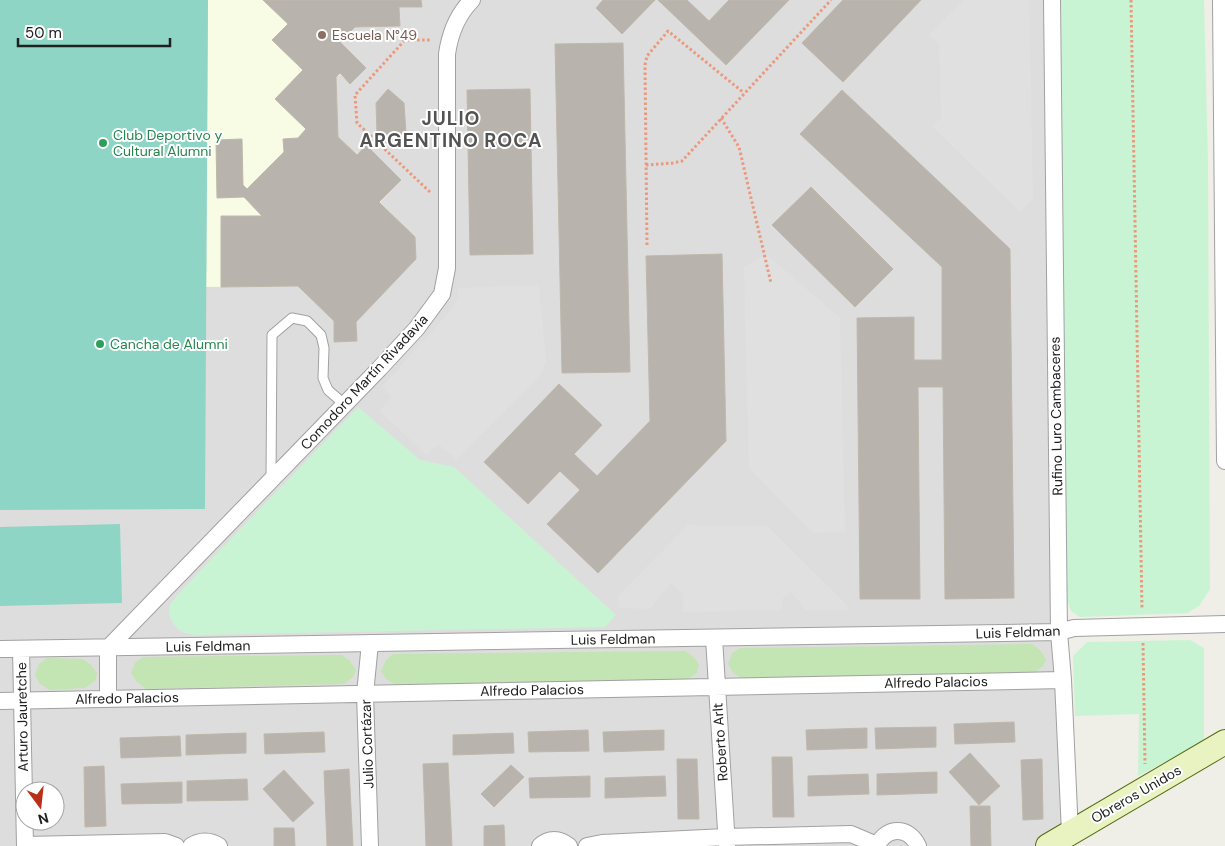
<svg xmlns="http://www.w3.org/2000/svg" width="1225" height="846" font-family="'DM Sans',sans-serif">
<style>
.residential{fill:#dedddd;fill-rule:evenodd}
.education{fill:#f8fce4}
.grass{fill:#c3e4b3}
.park{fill:#c9f4d4}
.pitch{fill:#8ed5c5}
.parking{fill:#e0e0e0}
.building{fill:#b8b4ad;stroke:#bfb7ab}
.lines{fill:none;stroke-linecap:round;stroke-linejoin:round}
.lane-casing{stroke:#a1a1a1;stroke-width:11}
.street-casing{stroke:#a1a1a1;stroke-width:18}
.secondary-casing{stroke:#546c11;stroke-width:26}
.path{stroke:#eb997c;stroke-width:3;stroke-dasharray:2.5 2.5;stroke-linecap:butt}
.lane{stroke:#fff;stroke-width:9}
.street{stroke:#fff;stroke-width:16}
.secondary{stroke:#e9f3c1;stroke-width:24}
.education-dot{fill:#8d6e63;stroke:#fff;stroke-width:2}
.leisure-dot{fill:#2e9e5b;stroke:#fff;stroke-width:2}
.labels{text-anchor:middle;stroke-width:4;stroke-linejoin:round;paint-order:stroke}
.education-label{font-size:14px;fill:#785e54;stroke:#fff;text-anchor:start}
.leisure-label{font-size:14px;fill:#27864d;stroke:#fff;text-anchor:start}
.street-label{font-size:14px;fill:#202020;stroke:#fff}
.district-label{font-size:19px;font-weight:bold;letter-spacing:1px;fill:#535353;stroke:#fff}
</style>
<rect width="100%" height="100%" fill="#efeee7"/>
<path class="residential" d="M0,0H1052L1070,833L1048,846H0ZM25,791H55V821H25Z"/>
<path class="education" d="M208,0H421L422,7H399L400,26L355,27L340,42L366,68L350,84L340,74L336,77L338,137L356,155L366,145L401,180L380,202L415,237L416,259L356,322L357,341L334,342V321L298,286L206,287Z"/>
<path class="grass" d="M1032,644L1040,650L1046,659L1043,666L1034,673L743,679L733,673L728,664L732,653L740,648Z
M685,651L694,657L699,665L697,673L687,680L397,686L386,679L381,671L386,660L393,654Z
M342,655L350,661L356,670L353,677L344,684L146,689L137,682L131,673L135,663L143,657Z
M47,658L83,659L91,665L97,673L95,681L85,688L50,690L40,684L35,675L39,664Z"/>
<path class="park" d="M1057,0H1204L1208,165L1210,589L1199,606L1187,613L1080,617L1071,611L1067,600Z
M358,407L420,460L454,467L616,615L605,627L195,635L182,632L174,625L169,615L170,605L178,594Z
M1190,640L1204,648V742L1138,776L1139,714L1075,716L1073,656L1087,642Z"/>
<path class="pitch" d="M0,0H208L205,509L0,510Z
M120,524L122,603L0,606V527Z"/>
<path class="parking" d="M963,0H1029L1033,198L1020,212L932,126L941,118L939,44L929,35Z
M766,254L840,318L845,531L813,533L749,468L744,267Z
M539,285L546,362L539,377L456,459L438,444L427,455L379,411L392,397L382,387L453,308L458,299V288Z
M688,525L767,526L847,605L848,610H806L791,592L782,599V610L683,612V594L671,583L650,609L619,608L618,596Z"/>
<path class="building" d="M263,0H421L422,7H399L400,26L355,27L340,42L366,68L350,84L340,73L336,77L338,137L357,155L366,145L401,180L379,202L415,237L416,259L356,322L357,341L334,342V321L298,286L221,287V216H262L244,197L217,198L216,140L242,139L243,185L247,189L284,152L283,139L298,138L306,129L275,99L303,70L272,40L288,24Z
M603,0H655L622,34L596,8Z
M658,0H687L709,21L729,0H789L726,65Z
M843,0H921L843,82L802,43Z
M623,43L630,372L562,373L555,44Z
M388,89L404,103L406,133L391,148L377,134L376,103Z
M530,89L533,254L470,255L467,90Z
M842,90L1010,249L1014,598L945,599L943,387H918L920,599H860L857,318L914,317V360H942V267L800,134Z
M811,187L893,269L855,307L772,225Z
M722,254L726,441L598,573L547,524L580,490L560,471L528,504L484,462L559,384L602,425L574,454L597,476L650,421L646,256Z
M1014,722L1015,742L955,744L954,724Z
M936,727V747L876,749L875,728Z
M867,728V748L807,750L806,730Z
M588,730L589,751L529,752L528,732Z
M664,730V750L604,752L603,732Z
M324,732L325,752L265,754L264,734Z
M246,733V753L186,755V735Z
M513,733L514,753L453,755V735Z
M180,736L181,756L121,758L120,738Z
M970,753L1000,786L979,805L949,772Z
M772,757H792L794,817H773Z
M677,759H697L699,819H678Z
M1042,759L1043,819L1023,820L1021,760Z
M448,763L452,846H426L423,764Z
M511,765L524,777L494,807L481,794Z
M104,766L106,826L85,827L84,767Z
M349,769L353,846H327L324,771Z
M284,770L314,803L293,822L263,789Z
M937,772V793L877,795V774Z
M868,774L869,794L808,796V776Z
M590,776V797L530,798L529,778Z
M665,776L666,796L605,798V778Z
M247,779L248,800L187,801V781Z
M182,782V803L122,804L121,784Z
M970,806H990L991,846H971Z
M504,825L505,846H484V826Z
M274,828H294L295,846H274Z"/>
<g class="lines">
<g class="lane-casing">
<path id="lane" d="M271,480L272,335L292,318L307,321L321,335L324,348L323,378L328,390L344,404"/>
</g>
<g class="street-casing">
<path id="street" d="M1052,0L1059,632L1063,680L1070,833
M1221,0L1225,461
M714,638L727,846
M370,643L365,694L370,846
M0,649L1059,632L1074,628L1225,624
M21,649L25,846
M108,698V648L379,369L417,328L442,294L447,268V54C450,33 457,15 472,0
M0,701L1063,680
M25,845L165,842L176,846
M191,846C200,840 210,840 219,846
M540,846C549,838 559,838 569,846
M587,846L602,843L726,837L851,834L877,845
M877,846C886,826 909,826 918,846"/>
</g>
<g class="secondary-casing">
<path id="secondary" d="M1048,846L1225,742"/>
</g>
<path class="path" d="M1131,0L1142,609
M721,118L739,147L771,283
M646,165L673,163L682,161L831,0
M430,192L357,123L355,95L405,40H431
M647,245L645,65L647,56L668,31L744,93
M1143,643L1145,764"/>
<use href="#lane" class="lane"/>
<use href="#street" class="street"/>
<use href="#secondary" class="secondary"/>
</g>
<circle class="education-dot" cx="322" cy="35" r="5"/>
<g class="leisure-dot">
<circle cx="103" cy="143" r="5"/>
<circle cx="100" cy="344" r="5"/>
</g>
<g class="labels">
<g class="education-label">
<text x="332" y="40">Escuela N°49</text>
</g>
<g class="leisure-label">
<text x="113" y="140">Club Deportivo y<tspan x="113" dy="16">Cultural Alumni</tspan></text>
<text x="110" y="349">Cancha de Alumni</text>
</g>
<g class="street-label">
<text transform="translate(364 382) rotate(-47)" y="5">Comodoro Martín Rivadavia</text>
<text transform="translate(1056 416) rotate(-91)" y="5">Rufino Luro Cambaceres</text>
<text transform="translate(1018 632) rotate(-2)" y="5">Luis Feldman</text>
<text transform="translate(613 639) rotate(-1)" y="5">Luis Feldman</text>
<text transform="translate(208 646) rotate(-1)" y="5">Luis Feldman</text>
<text transform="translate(936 682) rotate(-1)" y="5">Alfredo Palacios</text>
<text transform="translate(532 690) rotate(-1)" y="5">Alfredo Palacios</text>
<text transform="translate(127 698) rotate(-1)" y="5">Alfredo Palacios</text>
<text transform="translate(22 717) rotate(-91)" y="5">Arturo Jauretche</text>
<text transform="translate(720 742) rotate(-94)" y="5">Roberto Arlt</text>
<text transform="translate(367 744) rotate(-92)" y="5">Julio Cortázar</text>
<text transform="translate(1136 794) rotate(-30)" y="5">Obreros Unidos</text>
</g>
<g class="district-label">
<text x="451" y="125">JULIO<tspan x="451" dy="22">ARGENTINO ROCA</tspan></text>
</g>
</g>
<g transform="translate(40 806) rotate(165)"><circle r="24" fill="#ffffff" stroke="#a6a6a6"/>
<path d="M0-4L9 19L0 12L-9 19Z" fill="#ba3016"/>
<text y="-8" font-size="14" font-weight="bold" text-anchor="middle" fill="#202020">N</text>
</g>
<path d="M18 38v8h152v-8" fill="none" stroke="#202020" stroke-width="2.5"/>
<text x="25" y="38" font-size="15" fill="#202020" stroke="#ffffff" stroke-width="4" paint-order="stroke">50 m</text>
</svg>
